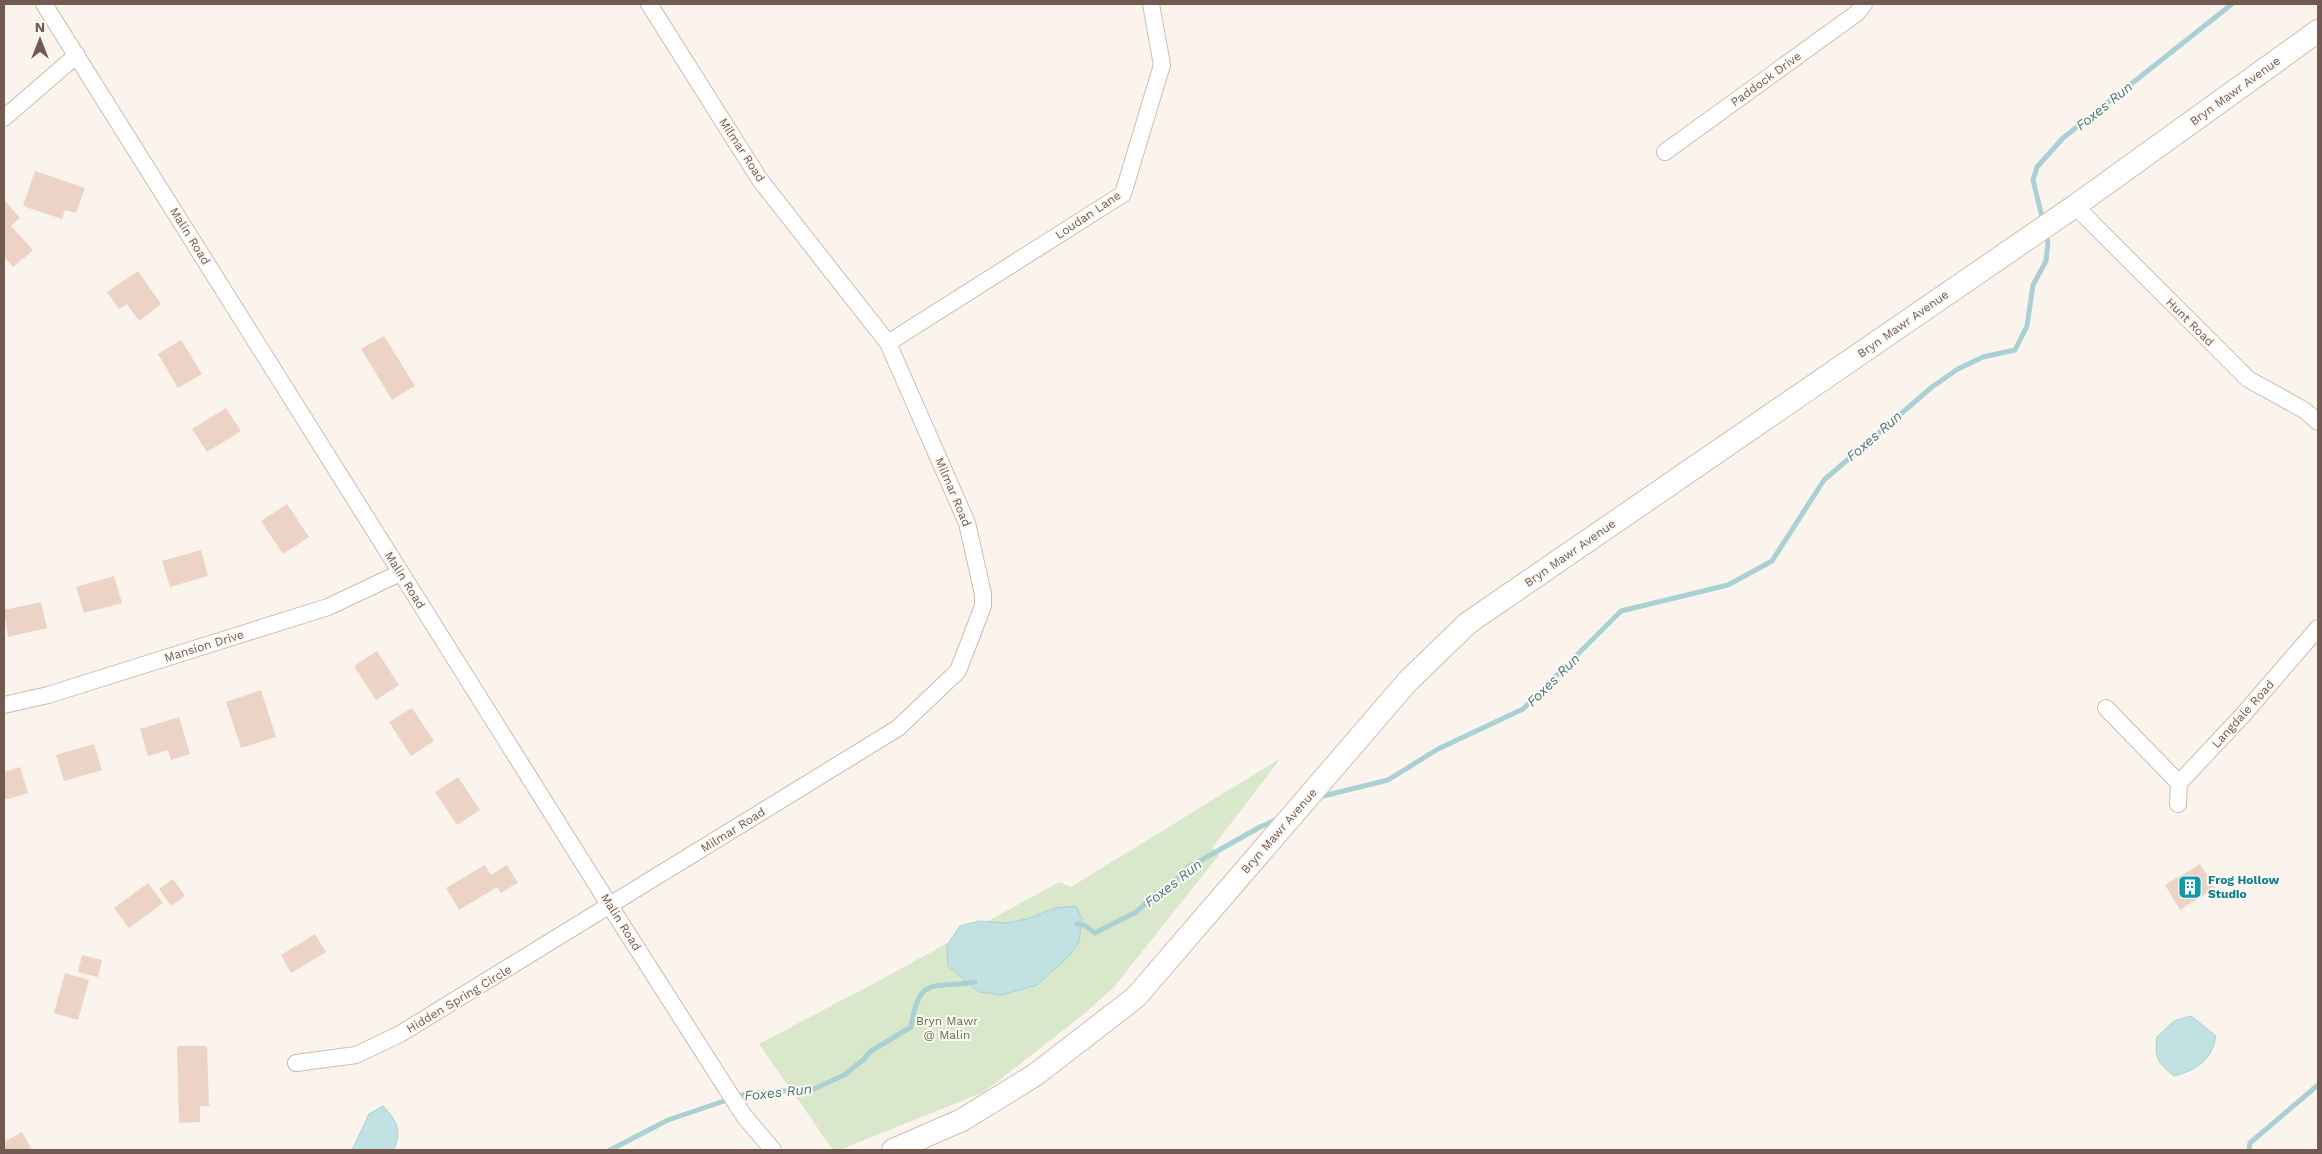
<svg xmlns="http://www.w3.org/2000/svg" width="2322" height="1154" font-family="'Work Sans',sans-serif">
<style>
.green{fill:#d9e7cb}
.water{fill:#c2e1e3;stroke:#a9d1d3}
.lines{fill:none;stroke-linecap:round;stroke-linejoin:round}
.stream{stroke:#a9d1d3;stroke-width:5}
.building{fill:#edd2c6}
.minor-casing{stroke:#ccbbb2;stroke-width:18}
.secondary-casing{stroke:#d0bdb3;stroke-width:24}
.minor{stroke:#fff;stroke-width:16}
.secondary{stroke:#fff;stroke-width:22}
.labels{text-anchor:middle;stroke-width:4;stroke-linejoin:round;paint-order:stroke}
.street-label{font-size:12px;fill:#735a51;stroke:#fdf8f2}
.culture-label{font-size:12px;font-weight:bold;fill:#0d838f;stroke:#fdf8f2;text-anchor:start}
.park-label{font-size:12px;fill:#5c784a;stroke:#fdf8f2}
.water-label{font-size:14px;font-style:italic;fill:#49797d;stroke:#fdf8f2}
</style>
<rect width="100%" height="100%" fill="#fbf4ec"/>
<path class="green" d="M1281,758L1212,848L1219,855L1114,987L1084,1014L984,1092L839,1150H833L759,1044L884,978L1059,882L1071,887Z"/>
<path class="water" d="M1076,906L1082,919L1079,942L1069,956L1037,985L1001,995L979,992L948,966L947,945L960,926L979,921L1006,923L1027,919L1056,908Z
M2191,1016L2216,1036C2212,1060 2197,1070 2174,1076C2158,1063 2154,1058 2157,1037L2174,1021Z
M383,1106C397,1121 402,1130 394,1150H352L369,1114Z"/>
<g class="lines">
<path class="stream" d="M2043,221L2033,180L2037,167L2063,138L2232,4
M1319,797L1388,780L1438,749L1523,709L1621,611L1728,585L1772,561L1824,480L1932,387L1958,369L1983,357L2015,350L2027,326L2033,285L2046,261L2048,242L2046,234
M1077,924L1084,925L1095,933L1136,912L1157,893L1171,885L1189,867L1260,827L1278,819
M610,1150L668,1120L748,1093L814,1089L844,1075L863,1060L871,1051L911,1027C919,974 934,989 975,982
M2249,1150L2250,1143L2318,1085"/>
</g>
<path class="building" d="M35,171L85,188L76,213L65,210L62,219L23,206Z
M4,200L20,218L11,226L33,250L13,267L4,257Z
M138,271L161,304L139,321L127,304L119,309L107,292Z
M384,336L415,386L392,400L361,349Z
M181,340L202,374L178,388L158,354Z
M226,408L241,431L207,452L192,429Z
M287,504L309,537L283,554L261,521Z
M201,550L208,576L170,587L162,561Z
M114,576L122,603L84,613L76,587Z
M41,602L47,628L8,637L4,610Z
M377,651L399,685L376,700L354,666Z
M261,690L276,737L241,748L226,702Z
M412,708L434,741L411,756L389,722Z
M179,717L190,754L171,760L168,750L148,756L140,729Z
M94,744L102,770L64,781L56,755Z
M20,767L28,793L4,800V772Z
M458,777L480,810L457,825L435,792Z
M2200,864L2215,888L2180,910L2165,885Z
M485,865L491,875L507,865L518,883L501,893L497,887L459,910L446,888Z
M173,879L185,896L171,906L159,889Z
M148,883L163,903L129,928L114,908Z
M315,934L326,952L291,973L281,955Z
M82,955L102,960L98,977L78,972Z
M65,973L89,980L78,1020L54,1013Z
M177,1046H207L209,1106H200V1122L179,1123Z
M22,1132L32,1150H4V1142Z"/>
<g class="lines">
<g class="minor-casing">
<path id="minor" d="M44,4L610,906L744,1116L773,1150
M4,118L77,55
M1665,152L1857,13L1864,4
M2075,206L2248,379L2304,410L2318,422
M888,343L1123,194L1162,65L1151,4
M4,705L48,695L328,607L400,573
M2106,708L2179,783
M2178,804L2179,783L2242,716L2318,628
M296,1063L356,1055L400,1034L898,728L958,671L983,606V594L967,523L888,343L760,180L649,4"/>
</g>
<g class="secondary-casing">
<path id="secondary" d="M893,1150L962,1120L1035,1075L1136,997L1408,681L1468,623L2075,206L2318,31"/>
</g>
<use href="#minor" class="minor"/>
<use href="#secondary" class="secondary"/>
</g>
<defs>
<g id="building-square" transform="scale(1.25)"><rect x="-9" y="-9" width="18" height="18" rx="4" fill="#0f9aa8" stroke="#fdf8f2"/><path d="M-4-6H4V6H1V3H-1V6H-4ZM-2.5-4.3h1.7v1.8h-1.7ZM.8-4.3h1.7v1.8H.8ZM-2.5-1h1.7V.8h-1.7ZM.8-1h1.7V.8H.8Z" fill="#fff"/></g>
</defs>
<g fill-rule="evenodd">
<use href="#building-square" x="2190" y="887"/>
</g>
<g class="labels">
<g class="street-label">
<text transform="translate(1766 79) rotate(-36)" y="4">Paddock Drive</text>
<text transform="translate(2235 91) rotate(-36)" y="4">Bryn Mawr Avenue</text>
<text transform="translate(742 150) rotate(57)" y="4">Milmar Road</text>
<text transform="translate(1088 215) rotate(-34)" y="4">Loudan Lane</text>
<text transform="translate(190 236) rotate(58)" y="4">Malin Road</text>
<text transform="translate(2190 322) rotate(45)" y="4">Hunt Road</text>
<text transform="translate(1903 324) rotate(-35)" y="4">Bryn Mawr Avenue</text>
<text transform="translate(953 492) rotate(67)" y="4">Milmar Road</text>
<text transform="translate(1570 553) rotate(-35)" y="4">Bryn Mawr Avenue</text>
<text transform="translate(405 580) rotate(58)" y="4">Malin Road</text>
<text transform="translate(204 646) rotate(-17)" y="4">Mansion Drive</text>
<text transform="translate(2243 714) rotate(-48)" y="4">Langdale Road</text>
<text transform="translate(733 830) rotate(-32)" y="4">Milmar Road</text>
<text transform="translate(1279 831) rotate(-49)" y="4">Bryn Mawr Avenue</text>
<text transform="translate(621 922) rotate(58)" y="4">Malin Road</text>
<text transform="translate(459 999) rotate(-31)" y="4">Hidden Spring Circle</text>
</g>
<g class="culture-label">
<text x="2208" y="884">Frog Hollow<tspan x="2208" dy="14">Studio</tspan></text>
</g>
<g class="park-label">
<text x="947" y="1025">Bryn Mawr<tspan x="947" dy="14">@ Malin</tspan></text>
</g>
<g class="water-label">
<text transform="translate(2104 106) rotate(-39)" y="5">Foxes Run</text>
<text transform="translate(1874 436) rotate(-41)" y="5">Foxes Run</text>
<text transform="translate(1553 680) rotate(-45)" y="5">Foxes Run</text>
<text transform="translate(1173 883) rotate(-38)" y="5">Foxes Run</text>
<text transform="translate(778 1092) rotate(-6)" y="5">Foxes Run</text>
</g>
</g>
<rect width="2322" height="1154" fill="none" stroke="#735a51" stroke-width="10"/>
<g transform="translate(40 40)" stroke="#fdf8f2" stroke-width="4" paint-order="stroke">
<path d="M0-4L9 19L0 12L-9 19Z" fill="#735a51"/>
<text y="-8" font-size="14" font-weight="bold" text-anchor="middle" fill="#735a51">N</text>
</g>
</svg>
